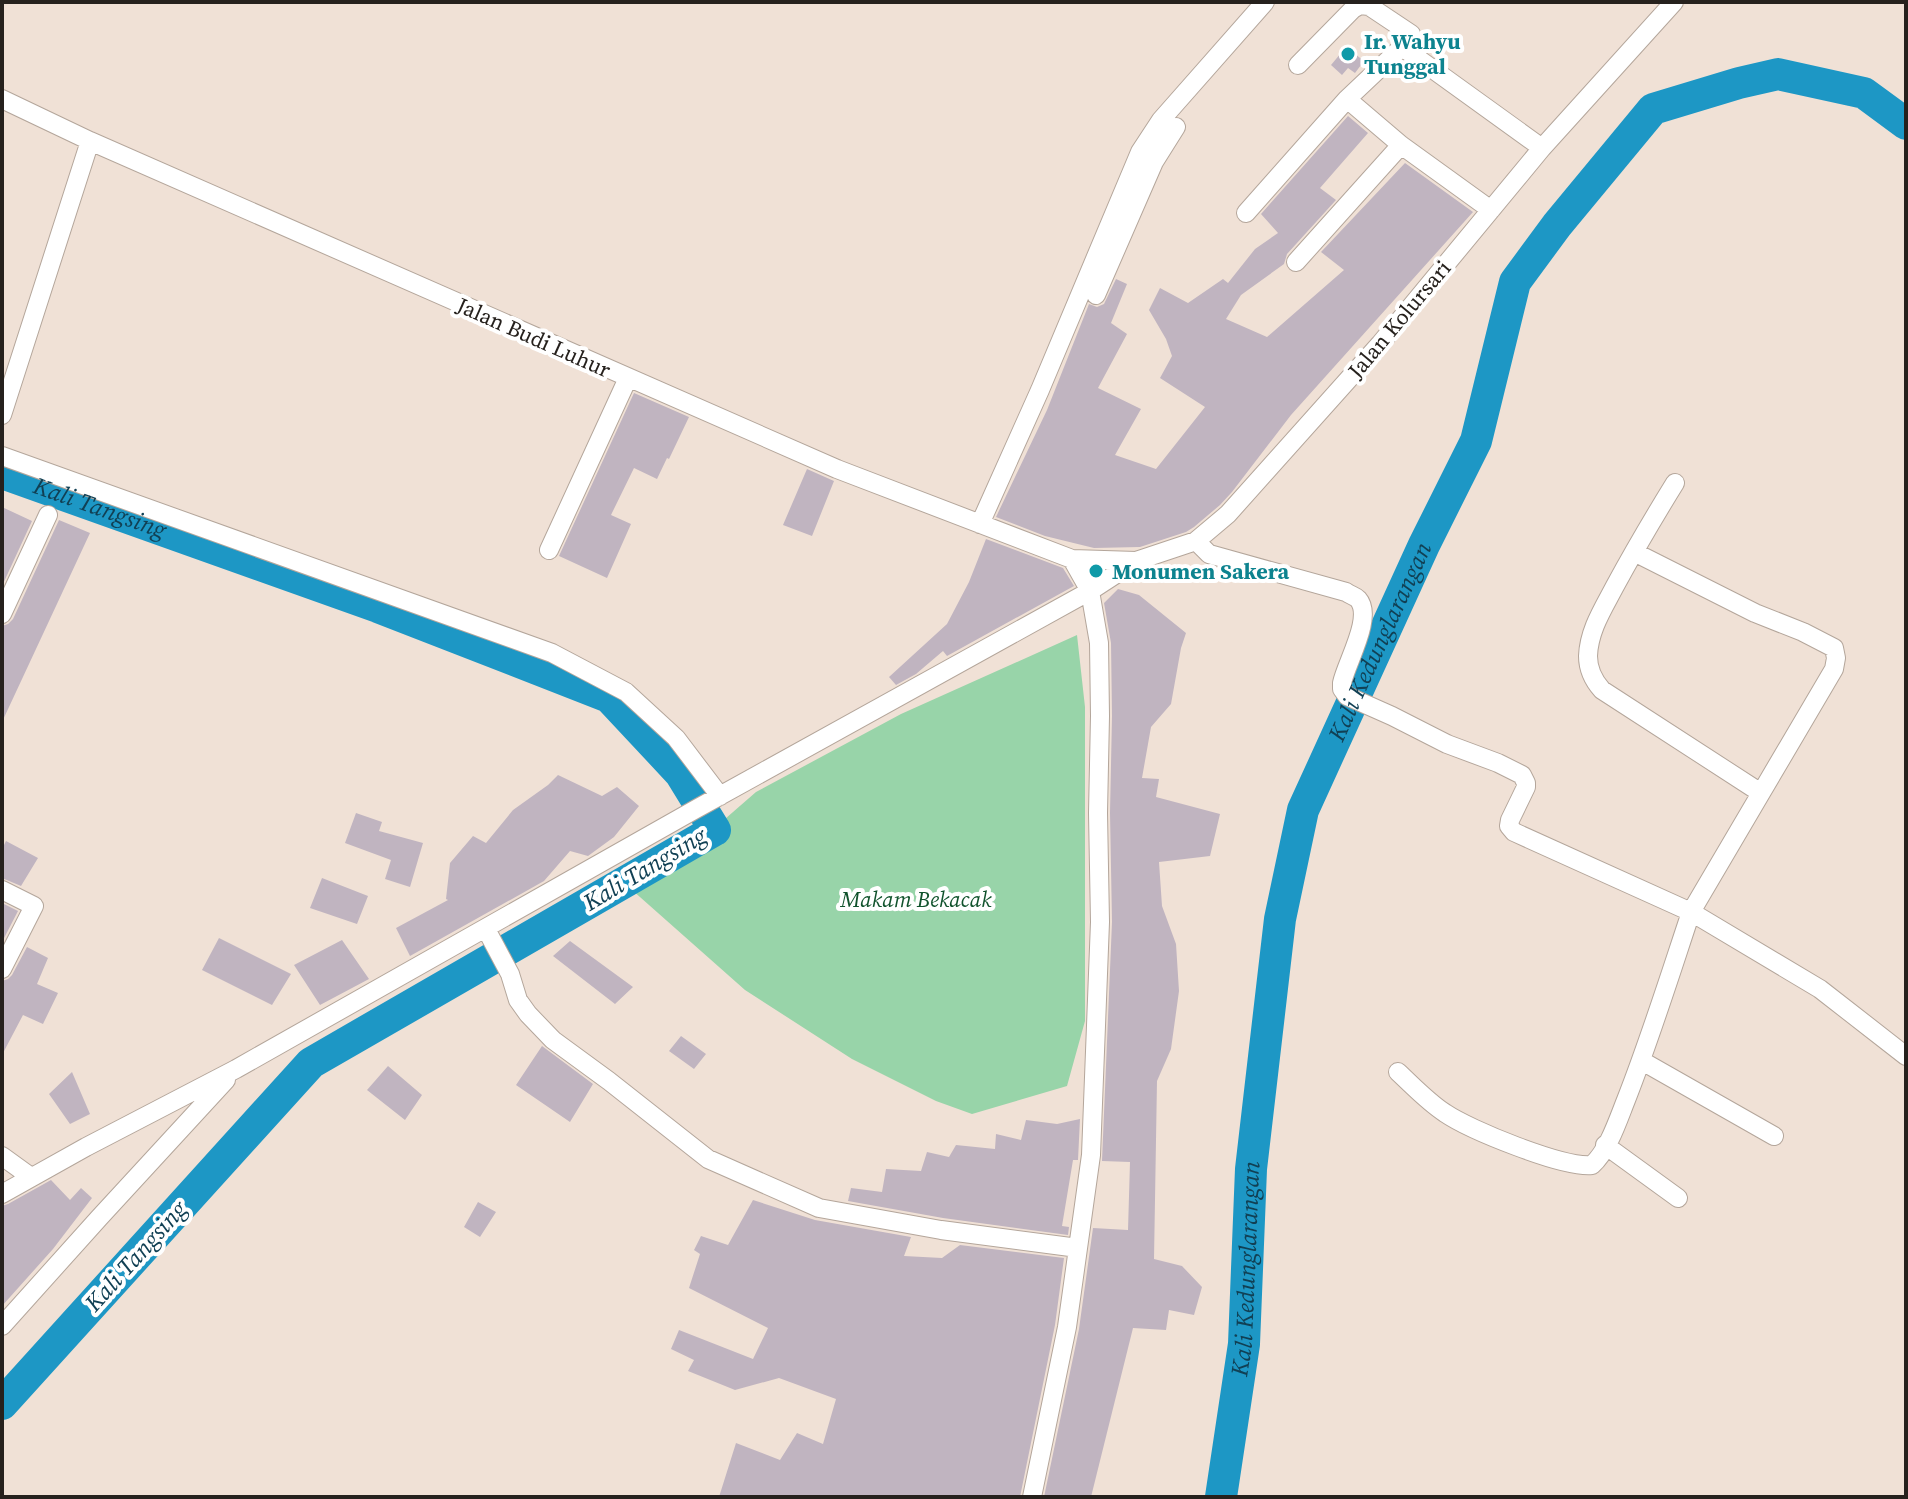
<svg xmlns="http://www.w3.org/2000/svg" width="1908" height="1499" font-family="'Source Serif 4',serif">
<style>
.green{fill:#98d4a9}
.lines{fill:none;stroke-linecap:round;stroke-linejoin:round}
.river{stroke:#1d97c5;stroke-width:32}
.building{fill:#c0b4c0}
.minor-casing{stroke:#b4a69b;stroke-width:20}
.minor{stroke:#fff;stroke-width:18}
.culture-dot{fill:#0f9aa8;stroke:#fff;stroke-width:3}
.labels{text-anchor:middle;stroke-width:8;stroke-linejoin:round;paint-order:stroke}
.culture-label{font-size:22px;font-weight:bold;fill:#0d838f;stroke:#fff;text-anchor:start}
.street-label{font-size:22px;fill:#26211d;stroke:#fff}
.park-label{font-size:22px;font-style:italic;fill:#11532d;stroke:#fff}
.water-label{font-size:24px;font-style:italic;fill:#114054;stroke:#fff}
</style>
<rect width="100%" height="100%" fill="#f0e1d6"/>
<path class="green" d="M1077,635L1085,707V1021L1067,1086L972,1114L936,1101L852,1059L745,990L623,882L710,832L756,792L901,714Z"/>
<g class="lines">
<g class="river">
<path id="s1" d="M2,473L378,607L609,697L680,773L715,830L311,1063L2,1404"/>
<path id="s2" d="M1221,1497L1244,1344L1251,1169L1280,919L1303,810L1424,545L1476,441L1515,282L1557,225L1653,109L1739,83L1778,74L1864,93L1906,124"/>
</g>
</g>
<path class="building" d="M1346,47L1364,61L1355,73L1348,68L1342,75L1331,65Z
M1348,116L1368,133L1320,188L1336,200L1287,254L1284,264L1241,295L1226,319L1267,337L1344,270L1321,252L1405,163L1473,212L1291,415L1232,492L1220,505L1194,527L1186,532L1140,547L1094,548L1045,536L996,517L1047,410L1089,304L1097,307L1104,304L1116,279L1127,284L1111,323L1127,334L1098,388L1141,409L1115,455L1156,469L1205,407L1160,378L1172,356L1166,339L1149,310L1160,288L1188,303L1223,279L1228,283L1255,249L1278,233L1261,214Z
M634,393L689,417L669,459L667,458L657,479L634,468L611,515L631,524L607,578L559,556Z
M807,469L834,481L812,536L783,525Z
M2,507L32,521L2,586Z
M59,520L90,533L2,722V626L8,624L13,619Z
M986,539L1063,568L1074,586L947,656L943,651L916,674L896,685L889,677L947,624L969,582Z
M1118,589L1139,595L1186,633L1181,648L1171,704L1151,727L1142,778L1159,779L1156,797L1220,814L1210,856L1159,862L1162,906L1176,944L1179,991L1171,1049L1157,1081L1154,1259L1182,1266L1202,1287L1194,1315L1169,1310L1166,1330L1133,1328L1091,1497H1044L1079,1329L1093,1228L1128,1230L1130,1162L1102,1161L1112,922L1110,813L1112,716L1111,643L1104,603Z
M558,775L602,796L617,787L639,806L614,837L588,856L570,851L544,881L410,956L396,928L448,900L446,899L450,863L473,836L486,843L513,810L548,785Z
M356,813L382,822L379,831L423,843L410,887L385,879L391,860L345,843Z
M6,841L38,858L21,886L2,878V849Z
M322,878L368,896L357,924L310,908Z
M2,903L18,911L2,942Z
M219,938L291,974L272,1005L202,970Z
M342,940L369,979L320,1005L294,965Z
M570,941L633,987L615,1004L553,956Z
M27,947L48,958L37,984L58,993L43,1024L23,1015L2,1055V981L8,979L12,975Z
M681,1036L706,1054L694,1069L669,1051Z
M542,1046L593,1084L570,1122L516,1085Z
M388,1066L422,1095L405,1120L367,1090Z
M72,1072L90,1114L70,1124L49,1094Z
M1080,1119L1078,1160H1073L1062,1226L1069,1227L1068,1235L943,1218L848,1201L851,1188L882,1192L886,1169L921,1171L927,1152L949,1157L956,1145L995,1149L996,1134L1021,1140L1026,1120L1057,1124Z
M51,1180L70,1200L81,1188L92,1198L53,1249L2,1306V1206L8,1204Z
M753,1200L815,1220L911,1237L904,1256L942,1258L960,1245L1064,1258L1055,1325L1020,1497H719L736,1443L780,1460L797,1433L823,1444L836,1399L779,1378L735,1390L688,1371L694,1360L671,1349L679,1330L753,1359L768,1328L689,1288L700,1254L694,1250L701,1236L728,1245Z
M478,1202L496,1212L480,1237L464,1227Z"/>
<g class="lines">
<g class="minor-casing">
<path id="minor" d="M1298,65L1353,9L1360,5L1369,6L1411,34V38L1402,47
M2,99L90,141L837,469L1072,559L1136,561
M1347,99L1401,145L1491,210
M1246,213L1347,99L1402,47L1542,148
M1296,262L1401,145
M1096,295L1154,162L1176,127
M2,415L90,141
M2,456L552,653L626,692L676,738L720,796
M1675,483C1654,517 1634,551 1615,586C1603,609 1589,630 1588,656C1588,670 1593,680 1602,690L1761,793L1691,912L1820,989L1906,1056
M980,524L1040,390L1140,152L1161,120L1265,2
M1196,541L1209,554L1346,592C1350,595 1355,596 1358,599C1374,617 1346,663 1342,683V689L1347,696L1392,716L1447,744L1498,763L1522,775L1526,783V787L1510,820L1509,826L1514,832L1691,912C1670,975 1650,1039 1626,1100C1618,1120 1608,1151 1592,1165C1563,1168 1470,1130 1445,1113C1428,1102 1413,1086 1398,1072
M549,550L628,378
M1634,552L1755,613L1803,632L1834,648L1836,658L1834,669L1761,793
M2,614L48,515
M2,890L34,906L2,969
M486,929L510,974L518,1000L528,1014L553,1040L609,1081L708,1159L819,1208L941,1230L1078,1248
M1642,1061L1774,1136
M1605,1145L1678,1198
M2,1156L31,1177
M2,1194L86,1147L236,1069L696,809L1090,591L1136,561L1196,541L1228,514L1380,344L1542,148L1674,2
M2,1326L99,1218L226,1080
M1032,1497L1067,1327L1091,1155L1100,922L1098,813L1100,716L1099,643L1090,591L1072,559"/>
</g>
<use href="#minor" class="minor"/>
</g>
<g class="culture-dot">
<circle cx="1348" cy="54" r="8"/>
<circle cx="1096" cy="571" r="8"/>
</g>
<g class="labels">
<g class="culture-label">
<text x="1364" y="49">Ir. Wahyu<tspan x="1364" dy="25">Tunggal</tspan></text>
<text x="1112" y="579">Monumen Sakera</text>
</g>
<g class="street-label">
<text transform="translate(1399 319) rotate(-50)" y="8">Jalan Kolursari</text>
<text transform="translate(534 337) rotate(24)" y="8">Jalan Budi Luhur</text>
</g>
<g class="park-label">
<text x="916" y="907">Makam Bekacak</text>
</g>
<g class="water-label">
<text dy="8" stroke="none"><textPath href="#s1" startOffset="104">Kali Tangsing</textPath></text>
<text dy="8" stroke="none"><textPath href="#s2" startOffset="878">Kali Kedunglarangan</textPath></text>
<text transform="translate(645 869) rotate(-31)" y="8">Kali Tangsing</text>
<text transform="translate(136 1256) rotate(-48)" y="8">Kali Tangsing</text>
<text dy="8" stroke="none"><textPath href="#s2" startOffset="230">Kali Kedunglarangan</textPath></text>
</g>
</g>
<rect width="1908" height="1499" fill="none" stroke="#26211d" stroke-width="8"/>
</svg>
